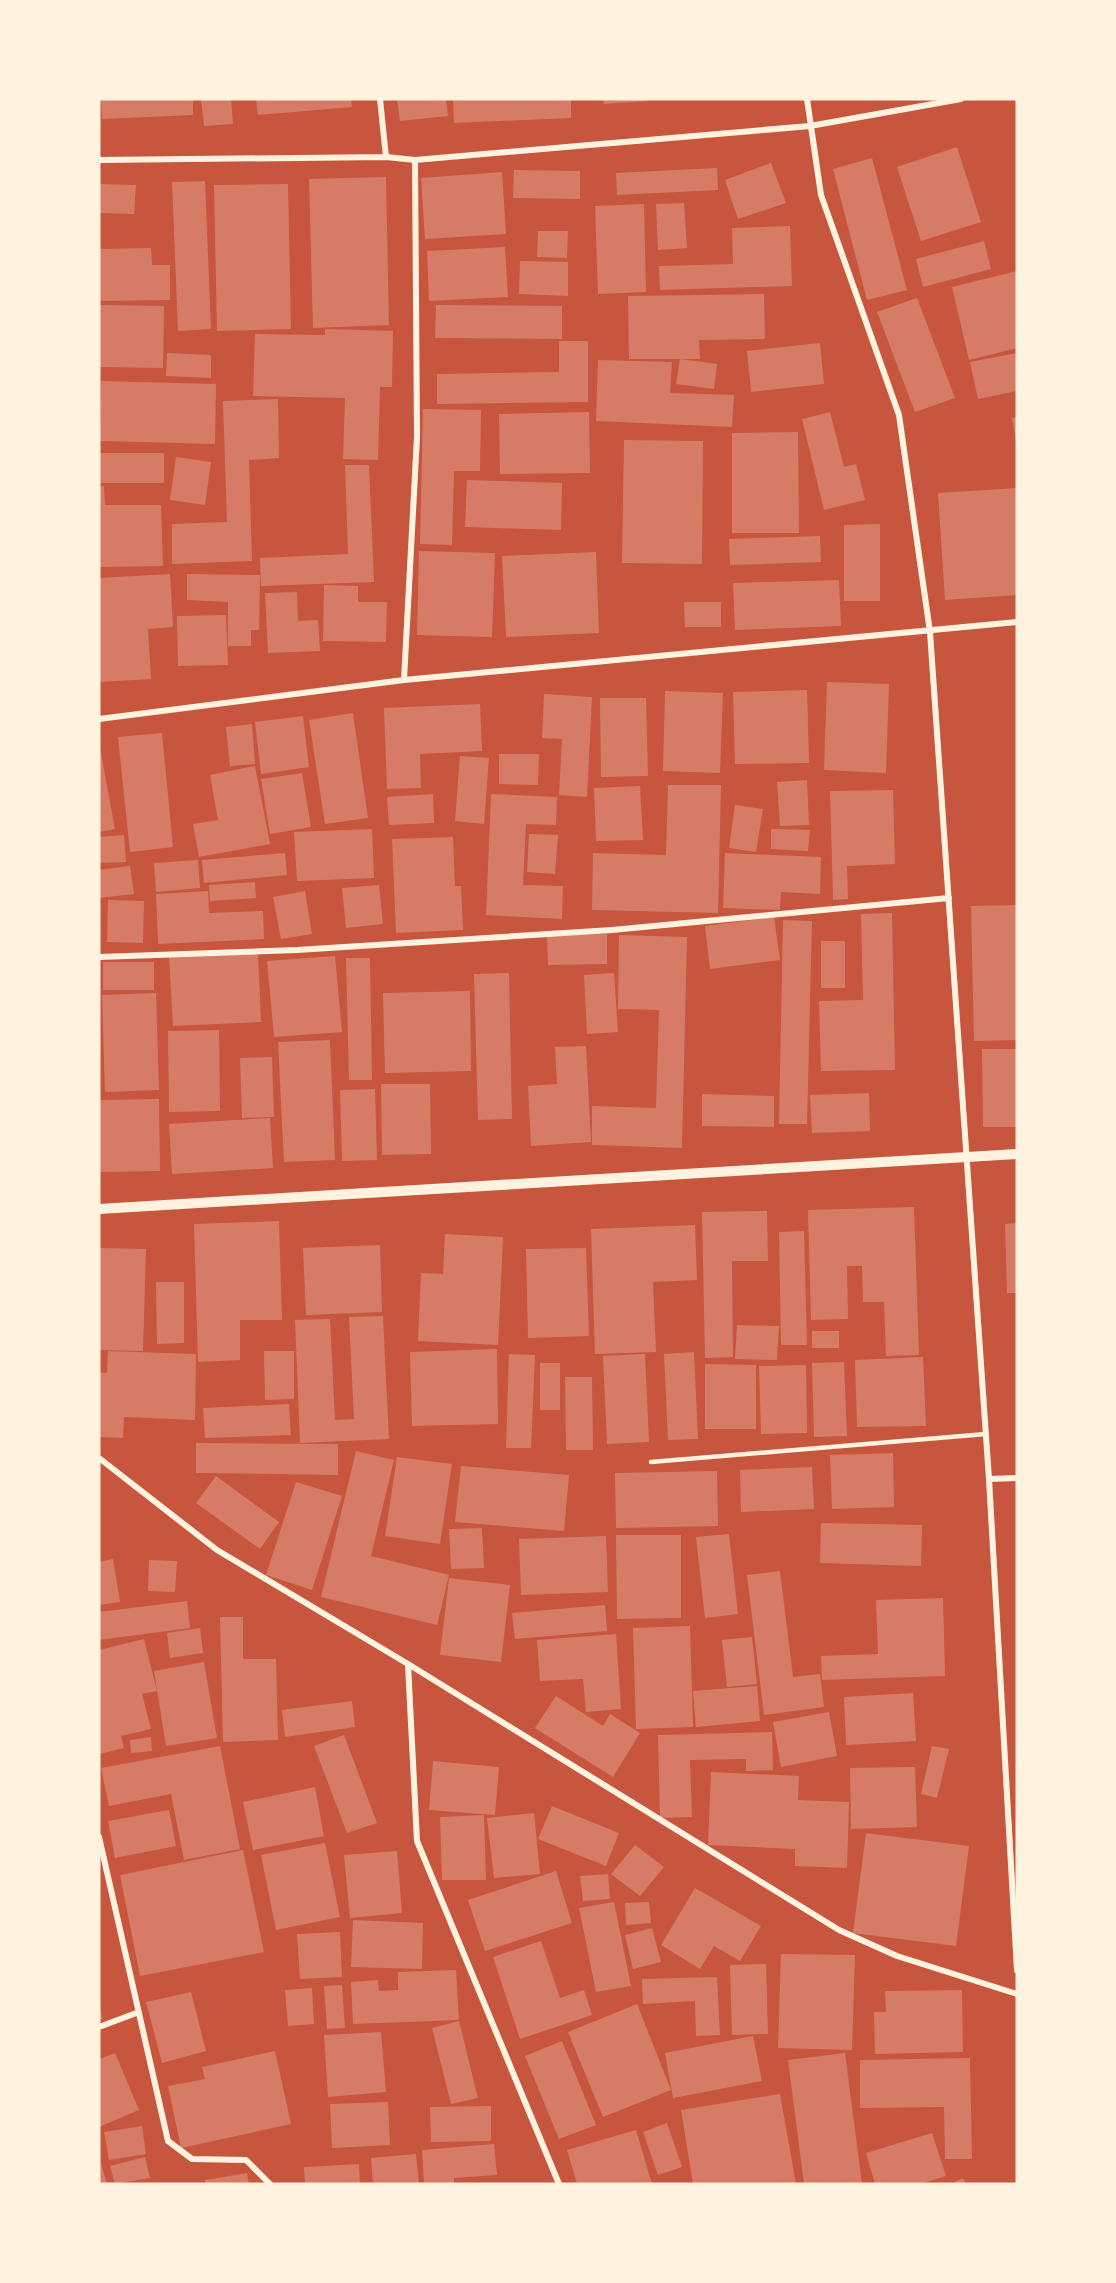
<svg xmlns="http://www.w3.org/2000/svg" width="1116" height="2283" font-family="'PT Sans',sans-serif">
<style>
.building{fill:#d67c66}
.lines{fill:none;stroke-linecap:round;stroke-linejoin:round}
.service{stroke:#fff3e0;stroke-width:4.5}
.minor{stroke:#fff3e0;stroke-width:6}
.tertiary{stroke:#fff3e0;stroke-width:10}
</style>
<rect width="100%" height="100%" fill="#c8553d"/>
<path class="building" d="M101,99H193V115L102,119Z
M201,99H231L233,124L204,126Z
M256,99H351L352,107L258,115Z
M397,99H446L448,116L400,121Z
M453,99H571V118L454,123Z
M603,99H647V101L604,104Z
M957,147L981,222L921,241L897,167Z
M872,158L907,290L867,300L833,169Z
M771,163L786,203L738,219L725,180Z
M717,168L718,190L617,195L616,173Z
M514,170L580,171V199L513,198Z
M502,172L506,234L425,239L421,178Z
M386,177L389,325L313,328L309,179Z
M205,181L211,329L178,331L172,182Z
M99,184L136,185L134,214L99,213Z
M288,184L291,329L217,331L214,185Z
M684,203L687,248L658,250L656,204Z
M644,204L646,292L598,294L595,206Z
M790,226L792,286L660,290L659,266L733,264L732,228Z
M538,231H568L567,258L537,257Z
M984,241L991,269L923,287L916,259Z
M505,247L508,297L429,301L427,251Z
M151,248L152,265H170V300L99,301V249Z
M520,261L568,262V296L519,294Z
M1017,271V348L969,360L952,287Z
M764,294L765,339L699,340L700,359H629L628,296Z
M917,298L955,398L915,412L877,312Z
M99,305L164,306L163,368L99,367Z
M436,305L562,306V339L435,338Z
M325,329L393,331L392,387H380L378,460L343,459L345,398L253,396L255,334L325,335Z
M559,341H588V402L437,404V374L559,372Z
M820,343L824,384L751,392L747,351Z
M167,353L211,355V378L166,376Z
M1017,353V391L978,399L970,362Z
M680,359L717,364L714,389L676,384Z
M598,360L672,362L670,393L734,395L732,427L596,421Z
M101,381L216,384L215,444L100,441Z
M278,399L279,458L249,460L252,561L172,564V524L227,522L223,401Z
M423,409L481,410L480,471H454L452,545L420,544Z
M589,412L590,473L500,474L499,414Z
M830,412L844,467L856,464L865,500L824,510L802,419Z
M1017,417V440L1016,441L1012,418Z
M798,432L799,533H732V433Z
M624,440L703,441L702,564L622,563Z
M99,453H164V483H99Z
M176,457L211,462L205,505L170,500Z
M345,465H369L374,582L261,586L260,558L348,554Z
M467,480L562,483L561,530L465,527Z
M99,486H104L105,505H161L163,566L99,567Z
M1017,488V595L945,600L938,493Z
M880,524V601H844V525Z
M820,536L821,562L730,565L729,539Z
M419,551L495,553L492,637L417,635Z
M596,552L599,633L506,637L502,556Z
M170,574L173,627L148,629L151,679L99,682V578Z
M187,574L260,575L259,630H251V646H228V602L187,600Z
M839,580L841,626L735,630L733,583Z
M324,585L358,586V602H387L386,642L323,641Z
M297,592L298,621L318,620L320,651L268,653L265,593Z
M684,602H721V627H685Z
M226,615L228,665L178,666L177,616Z
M827,682L889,684L886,773L824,770Z
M807,690L809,763L735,764L733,692Z
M665,691L723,693L720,773L663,771Z
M544,694L592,697L587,797L559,795L562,739L542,738Z
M600,698H646L648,776L601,777Z
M480,704L482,751L420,754L421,788L387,789L384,708Z
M353,713L368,818L325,824L309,720Z
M303,716L309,767L261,774L255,722Z
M252,724L255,764L230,766L226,727Z
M162,733L173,847L130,852L118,737Z
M99,743L115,829L99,832Z
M499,754H539L538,785L499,784Z
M460,756L489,758L484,824L455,821Z
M255,766L270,844L199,857L193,824L218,820L210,775Z
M302,773L311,827L270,834L261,779Z
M807,780L809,825L780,826L777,782Z
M668,785H721L718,913L592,910L593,853L666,855Z
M640,786L643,840L596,841L594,788Z
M893,790L895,864L847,866L848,899L833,900L830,791Z
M433,794L434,823L389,825L387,797Z
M491,794L557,797L556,825L526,824L523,885L563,886L562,919L486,915Z
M735,805L763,809L756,852L729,848Z
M372,829L374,878L297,881L294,832Z
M771,829L810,830L808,851L771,849Z
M529,834L558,835L555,874L527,872Z
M124,835L126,862L99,863V837Z
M453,837L455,886H461L463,930L396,933L392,839Z
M285,853L287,875L204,883L202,860Z
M725,853L821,857L820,894L781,892L780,910L723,908Z
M198,860L200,888L156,892L154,863Z
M130,866L134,894L99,898V870Z
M255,882L256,898L210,901L209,885Z
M379,885L383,924L346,928L342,888Z
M208,891L209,913L263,911L264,939L158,944L156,894Z
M305,891L312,934L281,939L273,897Z
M108,900L144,901L143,943L107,942Z
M1017,905V1040L974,1041L971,906Z
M892,913L895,1070L821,1071L819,1001L863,1000L861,914Z
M774,917L780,960L710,969L705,926Z
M783,920L812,921L807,1124H779Z
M607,934V964L548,965L547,936Z
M619,935L687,937L682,1148L592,1145V1106L656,1108L659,1010L618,1009Z
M821,941H845V988H821Z
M258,953L261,1022L173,1026L169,957Z
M335,956L342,1032L274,1037L267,961Z
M346,958H370L372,1080H349Z
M103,962H154V990H103Z
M509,973L512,1119L478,1120L474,974Z
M614,973L618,1032L587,1034L584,975Z
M470,991L471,1071L385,1073L383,993Z
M156,993L159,1090L105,1092L102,995Z
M219,1030L220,1111L169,1112L168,1031Z
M330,1040L335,1160L284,1162L278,1042Z
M586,1046L591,1142L531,1146L528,1086L557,1084L555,1047Z
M982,1049H1017V1127H983Z
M272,1057L274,1117L242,1118L240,1058Z
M381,1084H430L431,1154L382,1155Z
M375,1089L377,1160L342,1161L340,1090Z
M869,1093L870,1131L812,1133L810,1095Z
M702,1094L774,1096V1127L702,1126Z
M159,1099L160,1171L99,1172V1100Z
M270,1118L273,1168L172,1174L169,1124Z
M914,1207L919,1355L886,1356L884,1302H863L862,1266H847L848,1319L811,1320L808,1210Z
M767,1211L768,1261H732L733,1357L705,1358L702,1212Z
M279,1221L282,1320H240V1360L198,1362L194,1224Z
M1017,1223V1293H1007L1005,1224Z
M695,1225L697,1280L653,1282L656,1352L595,1354L591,1229Z
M804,1231L807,1345H781L779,1232Z
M445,1234L503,1237L498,1345L418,1341L421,1273L443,1274Z
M380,1245L382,1312L306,1315L303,1248Z
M99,1248L146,1249L143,1351L99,1350Z
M586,1248L589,1336L528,1338L526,1249Z
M156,1282H184V1343L157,1344Z
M383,1316L389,1439L300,1443L295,1320L330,1319L335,1420L354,1419L349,1317Z
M737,1325L779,1326L777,1360L735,1359Z
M812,1331H839V1348H812Z
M497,1349L498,1424L412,1426L410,1352Z
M108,1351L196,1354L195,1420L124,1417L123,1438L99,1437V1372L107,1373Z
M264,1351H294V1399L265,1400Z
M694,1352L698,1439L668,1440L664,1354Z
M509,1354L535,1355L531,1448H506Z
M645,1354L649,1442L607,1444L603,1356Z
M923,1357L926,1426L857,1427L855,1360Z
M844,1362L847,1436L814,1437L812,1363Z
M540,1363H560V1410H540Z
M705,1364L756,1365V1429H705Z
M806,1365L807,1433L761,1434L759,1366Z
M565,1377H592L593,1450H566Z
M289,1404L291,1435L205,1438L203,1408Z
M196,1443L338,1444V1475L196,1473Z
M356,1451L394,1460L371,1556L449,1575L437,1625L321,1597Z
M893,1453L894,1507L832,1509L830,1455Z
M397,1457L452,1464L440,1544L385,1536Z
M461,1466L569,1475L564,1531L455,1522Z
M812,1467L814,1509L741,1512L740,1470Z
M717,1471L718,1526L616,1528L615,1473Z
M216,1476L279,1522L260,1549L196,1503Z
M296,1482L342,1496L312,1590L266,1575Z
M821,1523L922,1525L921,1566L820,1563Z
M482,1528L484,1568L451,1569L449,1529Z
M729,1534L738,1614L705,1618L696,1537Z
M616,1535H681V1618L617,1619Z
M606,1536L608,1592L521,1595L519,1539Z
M113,1559L120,1602L99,1605V1562Z
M149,1560L177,1561L175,1592L148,1591Z
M780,1571L793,1677L820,1674L824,1707L764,1715L747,1575Z
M449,1578L510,1585L501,1662L440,1655Z
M943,1598L945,1676L822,1680L821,1656L878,1654L876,1600Z
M187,1601L190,1628L99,1640V1612Z
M605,1605L607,1631L515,1639L512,1613Z
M220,1617H243V1659H276L278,1740L223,1742Z
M690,1626L693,1727L636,1729L633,1628Z
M200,1628L203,1653L170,1658L167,1633Z
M616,1634L621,1709L586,1712L583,1679L540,1681L537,1640Z
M752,1637L757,1684L727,1687L722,1640Z
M144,1639L157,1691L142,1694L151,1729L121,1736L124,1748L99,1754V1650Z
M204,1662L217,1738L166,1746L154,1671Z
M757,1686L760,1721L696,1727L693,1691Z
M913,1693L916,1741L846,1745L844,1697Z
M556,1696L603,1726L610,1714L640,1733L613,1777L535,1728Z
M352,1701L355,1727L285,1737L282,1710Z
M829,1712L837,1756L781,1767L773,1722Z
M772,1732L773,1770L746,1771V1759L690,1760L692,1817L660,1818L658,1735Z
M344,1735L377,1823L347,1833L314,1746Z
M151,1737L152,1751L131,1753L130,1740Z
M220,1746L240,1849L184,1860L171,1794L109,1806L101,1768Z
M932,1746L949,1749L937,1798L921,1794Z
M433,1761L499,1767L495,1815L429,1810Z
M915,1767L917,1827L851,1829L850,1768Z
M711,1772L799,1776L798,1800L849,1802L847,1868L795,1866V1849L708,1845Z
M315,1787L324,1836L253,1850L243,1802Z
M552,1806L619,1833L606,1866L538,1839Z
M169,1810L176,1846L115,1858L108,1821Z
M534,1813L540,1874L494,1878L487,1818Z
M484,1815L486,1880H442L440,1817Z
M866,1833L969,1846L956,1946L853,1933Z
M325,1843L340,1917L276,1930L261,1855Z
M635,1845L664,1867L640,1896L611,1874Z
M243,1850L264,1952L140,1976L120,1875Z
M397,1851L402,1913L350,1918L344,1855Z
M556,1871L572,1923L485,1951L468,1900Z
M608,1874L610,1899L583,1901L580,1876Z
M695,1888L761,1926L740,1961L714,1946L700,1969L661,1945Z
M614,1902L631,1986L596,1992L579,1908Z
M649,1902L651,1923L626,1925L625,1903Z
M353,1920L423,1923L422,1969L351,1967Z
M652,1928L661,1962L633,1969L625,1935Z
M340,1932L342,1977L300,1979L297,1934Z
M541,1941L560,1998L584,1990L592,2015L520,2039L493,1957Z
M781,1954L855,1955L852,2050L778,2048Z
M766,1964L768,2034L732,2035L730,1965Z
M456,1970L459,2020L353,2024L351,1982L378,1980L379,1991L398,1990V1972Z
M717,1977L720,2035L696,2036L695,2001L643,2004L642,1979Z
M342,1985L345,2028L327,2029L324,1986Z
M312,1988L314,2024L288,2026L285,1990Z
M962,1990L963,2052L875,2054L874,2012H886L885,1991Z
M191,1992L206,2051L162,2063L146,2002Z
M637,2004L671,2090L603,2117L568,2032Z
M99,2006L103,2019L99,2020Z
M459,2021L478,2098L451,2104L432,2028Z
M381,2032L386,2092L328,2097L324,2035Z
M753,2036L762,2081L673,2098L665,2053Z
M562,2041L596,2125L559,2139L525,2056Z
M275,2051L291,2124L181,2148L168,2086L205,2079L202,2067Z
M115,2053L139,2110L99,2127V2059Z
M845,2053L862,2184H804L788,2060Z
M970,2058L972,2159H945L944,2107L860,2108V2060Z
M780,2094L796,2184H693L681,2110Z
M388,2102L390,2145L332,2148L330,2104Z
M491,2106V2141L431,2142L430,2107Z
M667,2123L682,2167L658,2175L643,2132Z
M142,2126L146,2154L109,2160L104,2132Z
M636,2130L652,2184H577L567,2150Z
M932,2133L946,2176L920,2184H875L866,2153Z
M494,2144L497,2175L454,2178V2184H424L422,2150Z
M416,2154L419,2184H373L371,2158Z
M145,2157L150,2178L115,2184L110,2166Z
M99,2163H101L107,2184H99Z
M359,2164L360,2184H305L304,2167Z
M247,2173L249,2184H205V2180Z
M963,2178L966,2184H951Z"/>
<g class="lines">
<path class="service" d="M651,1462L986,1434"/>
<path class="minor" d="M380,99L386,157
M807,99L821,195L899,415L930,632L989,1479L1017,1970
M99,160L386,157L415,160L810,126L961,99
M404,680L417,437L415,160
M99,719L404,680L1017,622
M99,957L297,950L612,930L949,898
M99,1458L217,1550L408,1664L839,1930L897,1956L1017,1994
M989,1479L1017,1478
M408,1664L417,1841L559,2184
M99,1837L168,2141L192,2159L246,2160L270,2184
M99,2027L139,2012"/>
<path class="tertiary" d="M99,1209L1017,1154"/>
</g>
<rect width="1116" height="2283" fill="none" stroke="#fff3e0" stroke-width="201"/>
</svg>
